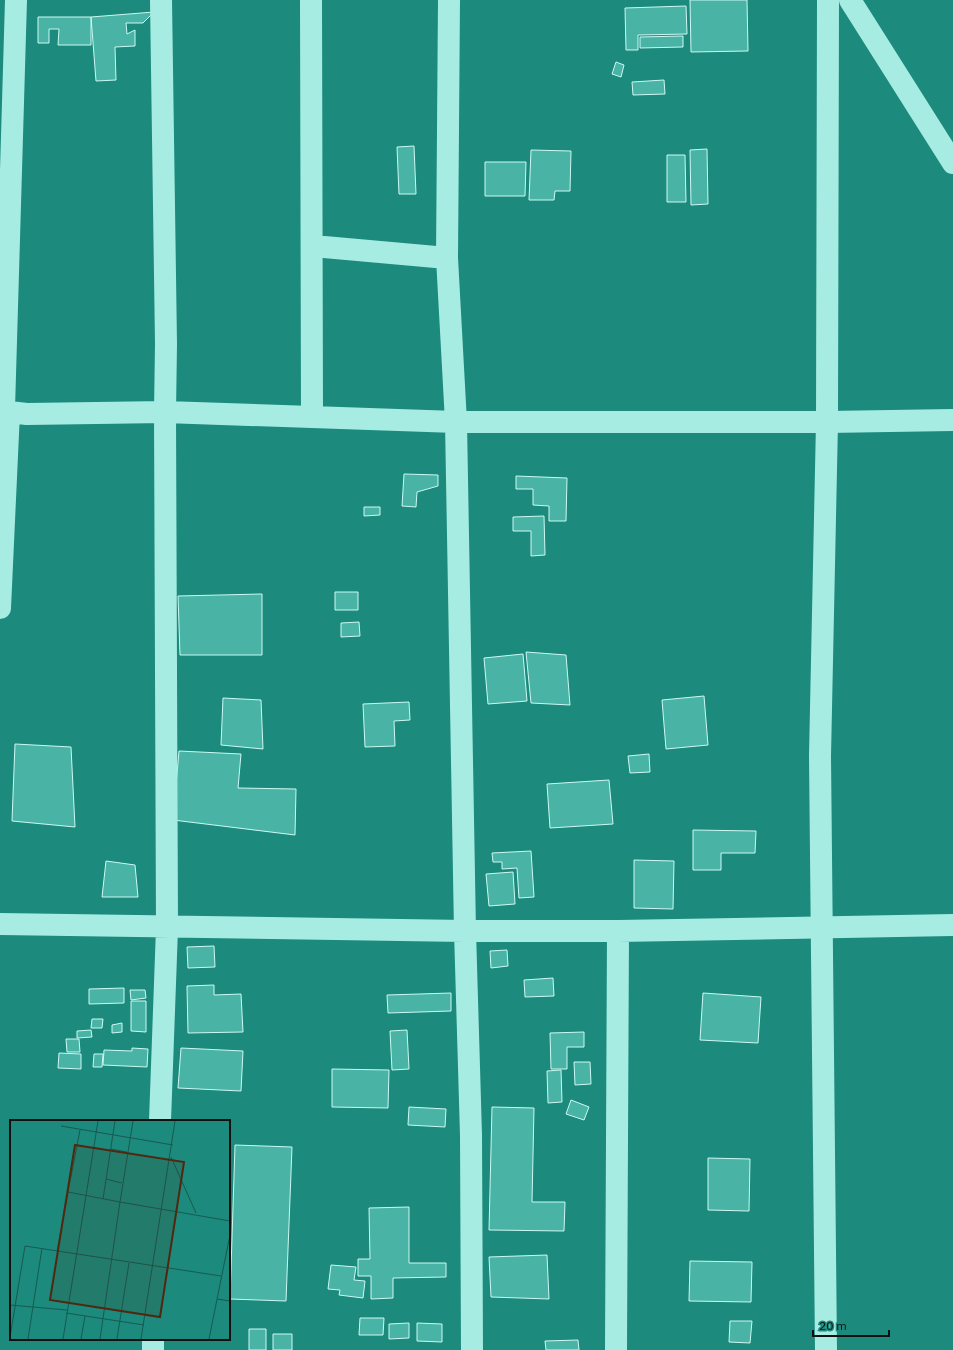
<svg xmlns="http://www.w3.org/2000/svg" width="953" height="1350" font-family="'IBM Plex Sans',sans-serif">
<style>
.building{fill:#49b4a6;stroke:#ccf9f3}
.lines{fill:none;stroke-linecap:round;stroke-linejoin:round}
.minor{stroke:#a7ece2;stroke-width:22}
.tertiary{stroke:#a7ece2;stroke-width:22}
.inset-road{fill:none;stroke:#185a51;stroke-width:1}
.view{fill:#522710;fill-opacity:0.15;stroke:#522710;stroke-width:2}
.inset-edge{fill:none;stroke:#111;stroke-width:2}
</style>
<rect width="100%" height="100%" fill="#1c8a7c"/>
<path class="building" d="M690,0H747L748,51L691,52Z
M686,6L687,34L638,35V50H626L625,8Z
M154,12L143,23H126L127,34L135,30V46L115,47L116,80L96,81L91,17Z
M38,17H91V45H58L59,29H49V43H38Z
M683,36V47L640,48V37Z
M616,62L624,65L621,77L612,74Z
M664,80L665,94L633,95L632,82Z
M414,146L416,194H399L397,147Z
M707,149L708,204L691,205L690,150Z
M531,150L571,151L570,191H555L554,200H529Z
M667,155H685L686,202H667Z
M485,162H526L525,196H485Z
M404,474L438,475V486L417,492L416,507L402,506Z
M516,476L567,478L566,521H549V506L533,505V489H516Z
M364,507H380V515L364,516Z
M544,516L545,555L531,556V531H513V517Z
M335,592H358V610H335Z
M262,594V655H180L178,596Z
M359,622L360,636L341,637V623Z
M526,652L566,655L570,705L531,703Z
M523,654L527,701L488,704L484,658Z
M704,696L708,745L666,749L662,700Z
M223,698L261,700L263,749L221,745Z
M409,702L410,720L394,721L395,746L365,747L363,704Z
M15,744L71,747L75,827L12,821Z
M179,751L241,754L238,788L296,789L295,835L173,820Z
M649,754L650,772L630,773L628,756Z
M609,780L613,824L550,828L547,784Z
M693,830L756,831L755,853H721V870H693Z
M531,851L534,897L519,898L517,868L502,869V862H493L492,853Z
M634,860L674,861L673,909L634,908Z
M106,861L135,865L138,897H102Z
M513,872L515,904L489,906L486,874Z
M214,946L215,967L188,968L187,947Z
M507,950L508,966L491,968L490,951Z
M553,978L554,996L525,997L524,980Z
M214,985V995L241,994L243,1032L188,1033L187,986Z
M124,988V1003L89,1004V989Z
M130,990H145L146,998L131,1000Z
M451,993V1011L388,1013L387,995Z
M703,993L761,997L758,1043L700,1040Z
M131,1001H146V1032L131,1031Z
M92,1019H103L102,1028H91Z
M122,1023V1032L112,1033V1025Z
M91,1030L92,1037L77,1038V1031Z
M407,1030L409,1069L392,1070L390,1031Z
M584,1032V1047H567V1069H551L550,1033Z
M66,1039H79L80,1052H67Z
M132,1048L148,1049L147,1067L103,1065L104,1050L132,1051Z
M181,1048L243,1051L241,1091L178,1088Z
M59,1053L81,1054V1069L58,1068Z
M94,1054H103L102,1067H93Z
M574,1062H590L591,1084L575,1085Z
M332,1069L389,1070L388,1108L332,1107Z
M561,1070L562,1102L548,1103L547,1071Z
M571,1100L589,1107L584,1120L566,1114Z
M409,1107L446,1109L445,1127L408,1125Z
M492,1107L534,1108L532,1202H565L564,1231L489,1230Z
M235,1145L292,1147L286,1301L230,1299Z
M708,1158L750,1159L749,1211L708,1210Z
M409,1207V1263H446V1277L393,1278V1298L371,1299V1276H358V1259H370L369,1208Z
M547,1255L549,1299L491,1297L489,1257Z
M690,1261L752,1262L751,1302L689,1301Z
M331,1265L356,1267L354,1280L365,1281L363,1298L339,1295L340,1290L328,1289Z
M360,1318H384L383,1335H359Z
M730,1321H752L750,1343L729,1342Z
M409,1323V1338L389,1339V1324Z
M417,1323L442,1324V1342L417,1341Z
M249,1329H266V1350H249Z
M273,1334H292V1350H273Z
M578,1340L579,1350H546L545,1341Z"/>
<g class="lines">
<path class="minor" d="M16,0L4,409L9,412L27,414L165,412L456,422L447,258L449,0
M311,0L312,417
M850,0L953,163
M313,246L447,258
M0,608L9,412
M0,924L465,931H618L953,925
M160,1121L167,928L165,412L166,344L161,0
M153,1350V1339
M472,1350L471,1135L465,931L456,422H827L953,420
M616,1350L618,931"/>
<path class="tertiary" d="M826,1350L820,756L827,422L828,0"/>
</g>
<g transform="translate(10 1120)">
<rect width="220" height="220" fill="#1c8a7c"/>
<path class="inset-road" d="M51,6L163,25M70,10L58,72L110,82L123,1M101,29L117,32M161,37L186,93M96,59L112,63M93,79L105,1M47,131L58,73M207,179L220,181M0,185L57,190M56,193L134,205M0,217L15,126L211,156M18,219L32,128M53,219L88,1M71,219L75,196M90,219L110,82L220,101M107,219L119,143M131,219L165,1M199,219L220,115"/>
<path class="view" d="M65,25L174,42L150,197L40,180Z"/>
<rect width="220" height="220" class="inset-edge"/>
</g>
<path d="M813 1330v6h76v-6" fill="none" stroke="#111111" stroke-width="2"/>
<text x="819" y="1330" font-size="12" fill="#111111" stroke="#1c8a7c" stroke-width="3" paint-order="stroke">20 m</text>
</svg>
